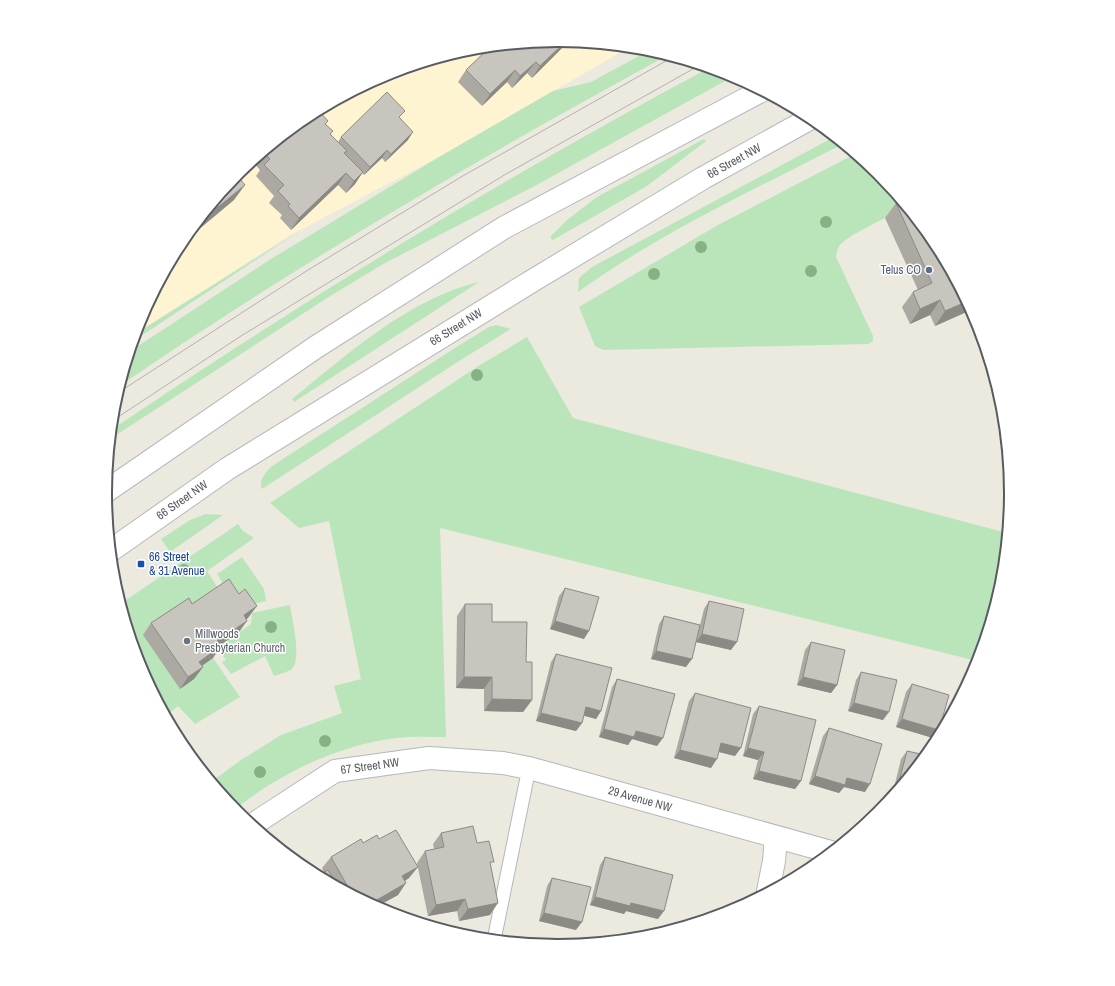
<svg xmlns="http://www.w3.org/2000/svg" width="1115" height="986" font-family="'Archivo Narrow',sans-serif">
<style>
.commercial{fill:#fef4d1}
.green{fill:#bae5ba}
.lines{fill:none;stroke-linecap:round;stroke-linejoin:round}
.lane-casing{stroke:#b5b7bc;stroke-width:15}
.street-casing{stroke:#b5b7bc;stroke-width:24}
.secondary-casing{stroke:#b5b8be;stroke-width:24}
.lane{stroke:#fff;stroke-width:13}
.street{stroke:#fff;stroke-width:22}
.secondary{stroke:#fff;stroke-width:22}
.tram{stroke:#b1b2b2;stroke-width:1}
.tree{fill:#86b283}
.wall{fill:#aca9a3}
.shaded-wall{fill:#8c8a85}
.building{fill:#c8c5be;stroke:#8c8a85}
.service-dot{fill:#5c6f8a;stroke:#fff;stroke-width:1.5}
.transit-dot{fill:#1a4fb4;stroke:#fff;stroke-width:1.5}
.worship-dot{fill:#6b7280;stroke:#fff;stroke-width:1.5}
.labels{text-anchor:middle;stroke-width:3;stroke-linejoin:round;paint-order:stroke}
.street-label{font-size:12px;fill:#585b60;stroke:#fff}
.service-label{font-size:12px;fill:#4e5e75;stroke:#fff;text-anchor:end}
.transit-label{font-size:12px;fill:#164399;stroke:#fff;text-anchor:start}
.worship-label{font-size:12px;fill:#5b616d;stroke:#fff;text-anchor:start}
.rim{fill:none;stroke:#585b60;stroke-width:2}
</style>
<rect width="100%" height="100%" fill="#ece9df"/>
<path class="commercial" d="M558,40L630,47L439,157L287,237L135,334L139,319L181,241L237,173L306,116L384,74L469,49Z"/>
<path class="green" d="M650,50L668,55C481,157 293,267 118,387L129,352L271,259L439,157L553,91L591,82Z
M709,68L734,76L531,188L385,263L327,298L110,439L111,430C304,300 503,178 709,68Z
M834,137L843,144C753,190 660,233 578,292L579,278L592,267Z
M704,139L706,141L647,186L553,240L551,239V236L567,220L597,197Z
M855,154L878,173L907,208C893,214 848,235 840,245C837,249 837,253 836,257L873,336V341L868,344L603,350L595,346L579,307L718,225Z
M298,232L132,342L135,334Z
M479,282L294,402L292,399C348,354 408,299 479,282Z
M496,325L511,329L456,363L262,489C258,480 266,472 272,466L458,346L489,327Z
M527,337L573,418L1007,533L1002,582L977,661L440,528L446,737C430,737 413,736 397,738C338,745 280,773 234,810L211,782L241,760L281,735L342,713L334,686L361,679L329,521L299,528L270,503L480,365Z
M206,514L223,515L170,552L161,539L190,520Z
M238,524L242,530L254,538L207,571L220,591L191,673L213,658L240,697L195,724L178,706L166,716L139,666L120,604Z
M242,557L264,589L266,601L241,607L235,602L217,574Z
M290,605C292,618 302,659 292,669C288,672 280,674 274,676L265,656L231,674L222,662L226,660L217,647L251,624L252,613Z"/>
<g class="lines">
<g class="lane-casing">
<path id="lane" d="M494,940L529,768"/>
</g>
<g class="street-casing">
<path id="street" d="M252,825L335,771L429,758L503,763L529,768L831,852
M768,891L774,861L776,837"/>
</g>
<g class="secondary-casing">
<path id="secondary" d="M105,492L316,347L505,227L761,91
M110,551L227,469L532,281L703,178L811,118"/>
</g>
<use href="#lane" class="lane"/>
<use href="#street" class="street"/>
<use href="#secondary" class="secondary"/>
<path class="tram" d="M116,394L308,270L461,177L673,57
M112,421L241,336L506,174L700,65"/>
</g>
<g class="tree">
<circle cx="826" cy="222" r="6"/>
<circle cx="701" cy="247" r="6"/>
<circle cx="811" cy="271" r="6"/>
<circle cx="654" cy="274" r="6"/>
<circle cx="477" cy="375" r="6"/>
<circle cx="184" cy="570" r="6"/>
<circle cx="271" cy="627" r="6"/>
<circle cx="325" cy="741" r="6"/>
<circle cx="260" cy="772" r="6"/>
</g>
<path class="wall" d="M558,40L569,41L532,78L527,73L512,88L507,82L482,106L458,82L466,70L485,52L480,48Z
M306,116L326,124L331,135L338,142L341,137L400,118L408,140L385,162L382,158L364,175L362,173L355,184L346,193L338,185L291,230L280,218L282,215L269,203L274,196L256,176L260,170L252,161Z
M896,203L934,242L971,310L935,326L930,315L910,324L902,307L913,292L918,290L885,218Z
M565,588L584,639L550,629L559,596Z
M709,601L731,650L696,642L686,667L651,659L659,624L664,616L700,625L704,609Z
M192,604L248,618L246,619L239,632L220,645L213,658L202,666L203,667L194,679L180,689L143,635L151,623Z
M465,604L492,622L526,662L532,700L523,712L484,711V689L456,688L457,616Z
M811,642L837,685L831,693L797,685L805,650Z
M556,654L601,711L596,719L584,715L582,723L576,731L536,721L551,662Z
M861,672L883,720L848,711L856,680Z
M617,679L657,746L632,739L628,745L599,737L612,687Z
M912,684L933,738L896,727L906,692Z
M695,693L735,756L719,752L711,768L674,758L689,701Z
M759,706L801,781L795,789L753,779L758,760L743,756L753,714Z
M829,728L865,792L844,787L839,793L809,784L823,736Z
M907,751L925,755L892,796L901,759Z
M441,833L477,843L491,866L490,915L459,921L457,911L428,916L417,863L425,851L434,849L433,844Z
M379,839L409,878L405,881L398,895L376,907L317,876L324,872L322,868L331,857L363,843Z
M605,857L658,919L626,911L624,914L590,905L600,865Z
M552,878L576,930L539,921L547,886Z"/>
<path class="shaded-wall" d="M566,41H569L532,78L540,66Z
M536,62L527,73L512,88L520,76Z
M515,70L507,82L482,106L490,94Z
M413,132L408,140L385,162L391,154Z
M387,150L382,158L364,175L370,167Z
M363,172L355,184L346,193L354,181Z
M346,173L338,185L291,230L299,218Z
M245,185L234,200L185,241H181L193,226Z
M940,300L930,315L910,324L920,309Z
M966,302L971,310L935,326L945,311Z
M257,606L248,618L235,627L244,615Z
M247,621L239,632L209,653L217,641Z
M555,621L589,631L584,639L550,629Z
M702,634L737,642L731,650L696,642Z
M221,646L213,658L191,673L199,662Z
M656,651L692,659L686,667L651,659Z
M203,667L194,679L180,689L188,677Z
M464,677H492L484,689L456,688Z
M803,677L837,685L831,693L797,685Z
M492,699L532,700L523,712L484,711Z
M854,703L889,712L883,720L848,711Z
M586,707L601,711L596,719L581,715Z
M541,713L582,723L576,731L536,721Z
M902,719L939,730L933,738L896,727Z
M604,729L636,731L663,738L657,746L632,739L628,745L599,737Z
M721,743L741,748L735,756L715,751Z
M748,748L764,752L758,760L743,756Z
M680,750L717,759L711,768L674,758Z
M759,771L801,781L795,789L753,779Z
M815,776L847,778L870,784L865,792L844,787L839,793L809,784Z
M418,867L409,878L394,887L402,876Z
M406,883L398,895L376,907L370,904Z
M595,897L631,903L664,911L658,919L626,911L624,914L590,905Z
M465,899L457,911L428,916L436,905Z
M498,903L490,915L459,921L468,909Z
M544,913L582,922L576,930L539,921Z"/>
<path class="building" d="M558,40L566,41L540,66L536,62L520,76L515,70L490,94L466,70L490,47Z
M387,92L405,111L399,117L413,132L391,154L387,150L370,167L341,137Z
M318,110L328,121L325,124L333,131L330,134L347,151L344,153L363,172L354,181L346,173L299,218L288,206L290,204L278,191L284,185L264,165L270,159L263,152L306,116Z
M236,174L245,185L195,226H193Z
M901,201L934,242L966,302L945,311L940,300L920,309L913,292L932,283L896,203Z
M229,579L239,594L245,589L257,606L244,615L247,621L217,641L221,646L199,662L203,667L188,677L151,623L189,598L192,604Z
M565,588L599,597L589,631L555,621Z
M709,601L744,609L737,642L702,634Z
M465,604H492V622H527L526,662H532V700L492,699V677H464Z
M664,616L700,625L692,659L656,651Z
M811,642L845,650L837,685L803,677Z
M556,654L612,668L601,711L586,707L582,723L541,713Z
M861,672L897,680L889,712L854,703Z
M617,679L675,694L663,738L636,731L634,737L604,729Z
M912,684L949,695L939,730L902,719Z
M695,693L751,708L741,748L721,743L717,759L680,750Z
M759,706L816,720L801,781L759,771L764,752L748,748Z
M829,728L882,744L870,784L847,778L845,785L815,776Z
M907,751L925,755L897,789Z
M473,826L477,843L489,841L494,862H490L498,903L468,909L465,899L436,905L425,851L444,847L441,833Z
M396,830L418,867L402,876L406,883L370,904L352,894L331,857L361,839L363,843L377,835L379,839Z
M605,857L673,875L664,911L631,903L630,906L595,897Z
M328,870L338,887L317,876Z
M552,878L591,887L582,922L544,913Z
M633,935L635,938L623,940Z"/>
<circle class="service-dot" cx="929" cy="270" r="4"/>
<rect class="transit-dot" x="137" y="560" width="8" height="8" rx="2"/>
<circle class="worship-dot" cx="187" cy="641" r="4"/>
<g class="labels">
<g class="street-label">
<text transform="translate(734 161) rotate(-29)" y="4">66 Street NW</text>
<text transform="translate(456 327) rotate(-32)" y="4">66 Street NW</text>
<text transform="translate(182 500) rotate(-35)" y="4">66 Street NW</text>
<text transform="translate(370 766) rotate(-8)" y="4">67 Street NW</text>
<text transform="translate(640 799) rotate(16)" y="4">29 Avenue NW</text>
</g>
<g class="service-label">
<text x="921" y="274">Telus CO</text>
</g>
<g class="transit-label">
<text x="149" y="561">66 Street<tspan x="149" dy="14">&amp; 31 Avenue</tspan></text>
</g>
<g class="worship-label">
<text x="195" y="638">Millwoods<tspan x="195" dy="14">Presbyterian Church</tspan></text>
</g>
</g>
<path d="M0 0H1115V986H0ZM112 493a446 446 0 1 1 892 0a446 446 0 1 1-892 0Z" fill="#fff" fill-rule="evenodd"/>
<path class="rim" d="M112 493a446 446 0 1 1 892 0a446 446 0 1 1-892 0Z"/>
</svg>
